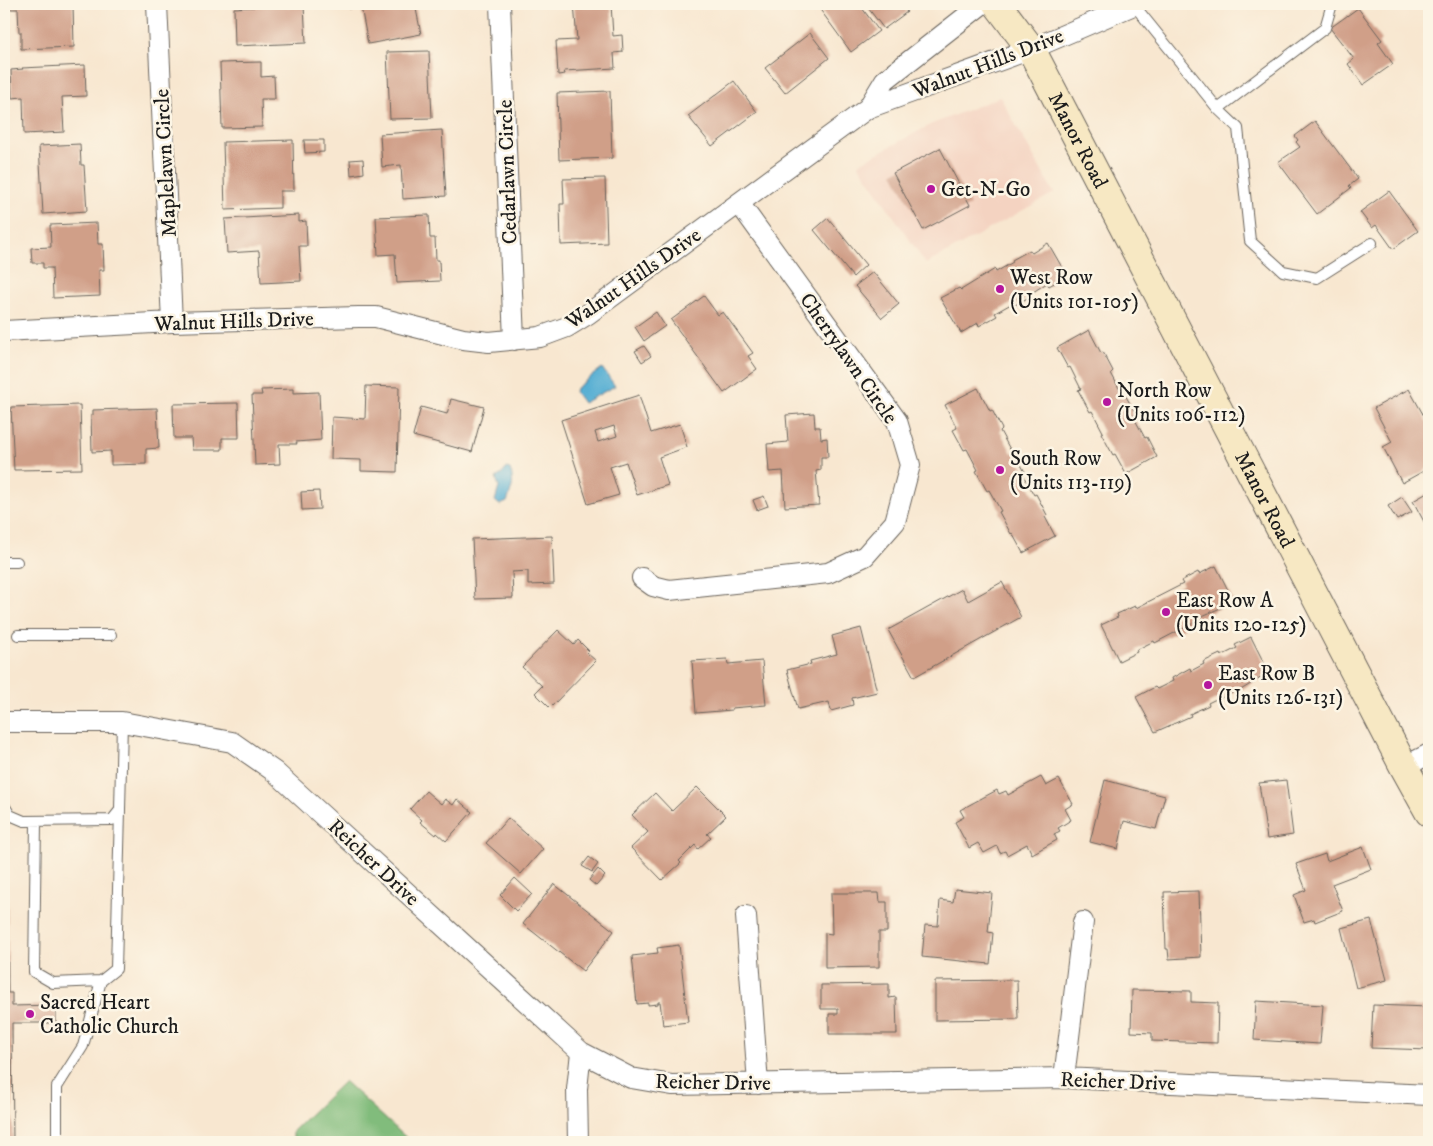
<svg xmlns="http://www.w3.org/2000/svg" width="1433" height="1146" font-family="'IM FELL DW Pica',serif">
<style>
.built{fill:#f4d3c1}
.forest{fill:#81bc7b;stroke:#4e6c4c}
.water{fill:#55aed3;stroke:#386578}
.building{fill:#d09f88;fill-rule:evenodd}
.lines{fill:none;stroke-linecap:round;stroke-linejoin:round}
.lane-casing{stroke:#69635b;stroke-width:12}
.street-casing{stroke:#69635b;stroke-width:22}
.secondary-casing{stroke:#69635b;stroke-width:30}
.lane{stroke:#fff;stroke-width:10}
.street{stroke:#fff;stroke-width:20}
.secondary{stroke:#f7e8c3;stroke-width:28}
.poi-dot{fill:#b5179e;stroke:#fcf5e5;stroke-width:2}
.labels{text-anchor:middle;stroke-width:5;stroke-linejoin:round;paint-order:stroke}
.street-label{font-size:21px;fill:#1c1c1c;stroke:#fcf5e5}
.poi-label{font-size:21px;fill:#1c1c1c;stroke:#fcf5e5;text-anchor:start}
</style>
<rect width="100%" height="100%" fill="#fcf5e5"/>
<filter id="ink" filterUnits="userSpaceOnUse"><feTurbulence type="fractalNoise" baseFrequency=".02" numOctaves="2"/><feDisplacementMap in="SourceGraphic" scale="10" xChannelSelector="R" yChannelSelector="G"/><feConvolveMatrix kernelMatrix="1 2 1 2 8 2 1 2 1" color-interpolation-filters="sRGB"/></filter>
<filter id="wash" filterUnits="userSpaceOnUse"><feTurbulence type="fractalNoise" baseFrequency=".0096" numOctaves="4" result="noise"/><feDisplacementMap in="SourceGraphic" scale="20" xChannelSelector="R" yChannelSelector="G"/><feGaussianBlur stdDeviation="1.12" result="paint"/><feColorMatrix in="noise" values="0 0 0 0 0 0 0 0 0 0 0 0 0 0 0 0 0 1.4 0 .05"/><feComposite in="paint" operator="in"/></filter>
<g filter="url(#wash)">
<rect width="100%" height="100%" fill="#f8e7d0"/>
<path class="built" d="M1000,97L1054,193L926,264L858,164L930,125Z"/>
<path class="forest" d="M344,1081L411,1142H293V1131Z"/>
<path class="water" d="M602,368L615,386L583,403L575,392L576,388Z
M506,468L510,469C515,483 512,488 507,502L500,505L495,501L499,487L496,478L502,474Z"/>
<g id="blocks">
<path class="building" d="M7,4H73L74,47L21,49V32H19L18,9H7Z
M254,4H287V7L304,6L306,43L235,46L234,8L254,7Z
M347,4H415L421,34L368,44L361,7L348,9Z
M574,4H611L613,36L622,35L623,52L614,53L615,68L564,71L565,74L558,75L556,41L577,40Z
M816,4H859L879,31L851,52Z
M865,4H900L907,12L884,29Z
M1358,8L1382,40L1378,43L1393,64L1363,85L1348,64L1354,59L1330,28Z
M810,33L829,58L785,93L765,68Z
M429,51L432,118L390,119L387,52Z
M261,62V77L274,76L275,99H261L262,127L222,128L220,63Z
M85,65L86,96L62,97L64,132L24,134L23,97L12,98L11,70L23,69L22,68Z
M734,81L757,112L712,146L688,116Z
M610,91L612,158L559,160L557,93Z
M1315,121L1358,179L1349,186L1351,188L1317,214L1278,162L1300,147L1296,142L1298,140L1295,136Z
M442,130L446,196L403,199L401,165L382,167L380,134Z
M293,140L294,191H280V208L225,210L223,142Z
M304,140H324V152L305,153Z
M80,144L81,165H84L87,211L43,214L39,146Z
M940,148L970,205L923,230L893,173Z
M363,159L364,173L351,175L350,160Z
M605,178L607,243L561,245L560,204H564L563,179Z
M1389,191L1418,231L1393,249L1376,225L1372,228L1360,212Z
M299,215V222L306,221L307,246H299L301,281L261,283L259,251L227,253L225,219Z
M429,215L430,238H435L436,260H439L440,281L397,283L395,254L378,255L376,217Z
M828,218L866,265L853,277L814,230Z
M97,223L98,244H103L104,270H99L100,296L53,298L52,268H43V263H32L31,248L51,247L50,225Z
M1048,243L1067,276L1049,286L1047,283L1030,294L1031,296L1013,306L1011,304L995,313L997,316L979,326L978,323L961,333L940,298L959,288L961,290L995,269L996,272L1013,262L1012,260L1030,250L1032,253Z
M873,272L899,304L882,318L855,286Z
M704,296L718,315L723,312L753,353L748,356L757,369L724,393L671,320Z
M656,312L665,326L644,341L635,327Z
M1089,330L1101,353L1103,352L1113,371L1111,373L1122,394L1124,393L1136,414L1133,416L1145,438L1147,437L1157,457L1126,474L1115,454L1113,455L1101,433L1103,432L1092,411L1090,412L1078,390L1081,389L1070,367L1068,368L1057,348Z
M644,346L651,356L642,362L635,351Z
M366,386L399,387L397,472L361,471V460L331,459L332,417L365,419Z
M978,388L990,411L992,410L1002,429L1000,431L1012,453L1014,452L1025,472L1022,473L1034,495L1036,494L1047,515L1045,517L1055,536L1023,553L1012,533L1011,534L999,512L1001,511L989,490L987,491L976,471L978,470L967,449L964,450L953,430L957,428L945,405Z
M293,389V393L319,392L321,440L296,442L297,444H279L280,464L255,465L252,395H262L261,390Z
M1409,389L1429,425V468L1402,483L1383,447L1392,442L1374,408Z
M639,395L651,433L680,424L687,447L659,457L668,485L637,495L626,462L610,467L619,495L588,504L561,420ZM614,426L617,436L598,442L595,432Z
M451,399L484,407L472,452L413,436L421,407L447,414Z
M238,403L239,438H222V450H192L191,438H174L173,404Z
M80,405L82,469L14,470L11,407Z
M157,408L159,448L146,449V464L111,465V451L92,452L91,415H93V410Z
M814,413L815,427H820L821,439L827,438L828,457H821V470L816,471L819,505L785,507L783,471L769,472L767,444L788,442L786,415Z
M319,491L320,509L302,510L301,492Z
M1429,492V531L1413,501Z
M764,496L768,506L757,510L753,500Z
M1402,497L1412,512L1397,520L1388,506Z
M552,536L554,584L528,585V571L512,572L513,598L475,599L472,539Z
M1216,566L1234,602L1200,617L1201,619L1155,643L1154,641L1136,650L1137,652L1119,661L1101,625L1118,617L1117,614L1135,606L1136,608L1183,584L1181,581L1198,572L1199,574Z
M1002,582L1021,617L914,677L888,630L962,589L968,601Z
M861,628L877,692L852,698L853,705L831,711L829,702L798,709L787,670L811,664L810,661L837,654L832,636Z
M558,630L574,645L578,640L589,651L587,653L596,661L550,708L535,693L542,686L522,667Z
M1251,637L1269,673L1239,691L1238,690L1221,698L1220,697L1208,703L1209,705L1190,714L1191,716L1155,732L1136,697L1155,687L1157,689L1173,681L1172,678L1190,668L1191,671L1204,664L1203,662L1220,654L1221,656L1237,648L1235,645Z
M727,659L728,664L762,661L766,705L732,708V710L696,713L692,661Z
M1041,777L1046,786L1059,779L1073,804L1065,809L1071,820L1058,828L1060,831L1054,834L1057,840L1032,854L1027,844L1007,855L1005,851L1000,853L997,846L984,853L978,843L969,848L955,822L964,817L960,810L997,790L999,794L1006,791L1008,795Z
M1105,780L1165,796L1156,829L1124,821L1118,849L1090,842Z
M1286,780L1293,835L1267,839L1259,783Z
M697,787L726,816L707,834L711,837L698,849L695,845L679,861L681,863L662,880L631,848L648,832L632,815L655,793L672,811Z
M426,791L441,804L445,799L453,805L457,799L472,812L446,841L437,833L436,835L420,822L422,820L410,809Z
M508,818L543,849L521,874L486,843Z
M1363,847L1371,869L1332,884L1343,911L1315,922L1314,919L1304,922L1294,895L1306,890L1296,864L1325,854L1327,861Z
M589,857L598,864L592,872L582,866Z
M598,869L605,876L596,886L589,880Z
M4,873H7L8,993H12V1006L56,1005V1023H12L13,1142H4Z
M515,878L532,894L516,911L500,895Z
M554,884L614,931L583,971L523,924Z
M955,889L992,893L988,932L993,933L990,964L922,957L925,925L938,926L940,900L953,902Z
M1199,891L1201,957L1169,959L1168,949H1166L1164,892Z
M831,893H879L880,902H887V932H879V967L825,968V933L832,934Z
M1371,920L1387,980L1356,988L1341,928Z
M679,945L688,1022L663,1025L660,1002H658V1004L648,1005V1003L637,1004L632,956L658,953L657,948Z
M1017,980L1018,1019L935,1020V981Z
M889,984V998L896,997L897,1034H829V1014H838V1009H821V985Z
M1132,990L1191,991V1002L1218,1003L1217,1043L1152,1041V1033L1131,1032Z
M1256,1001L1323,1005L1320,1044L1254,1040Z
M1373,1005L1429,1007V1050L1371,1048Z"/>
</g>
</g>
<g filter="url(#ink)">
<use href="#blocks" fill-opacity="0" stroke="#69635b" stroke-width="1"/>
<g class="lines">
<g class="lane-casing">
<path id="lane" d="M1134,5L1218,109L1325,28L1332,4
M1218,109L1238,128L1250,241L1283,271L1317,278L1372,243
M4,562H17
M18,635H111
M4,805L10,815L24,821L112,820L120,810L122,722
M36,822L34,972L53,983L101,981L83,1046L57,1087V1142
M101,981L116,969L120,810"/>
</g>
<g class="street-casing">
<path id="street" d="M157,4L172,322
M500,4L514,340
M868,108L885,80L982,4
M4,331L172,322L359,317H376L463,339L489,342L540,337L567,327L588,314L868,108L1031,49L1136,4
M642,578L653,586L669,590L828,573L865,556L895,522L910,465L897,421L739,203
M4,722H122L232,742L275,772L581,1052L631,1078L672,1085L1064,1078L1429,1095
M1404,767L1429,754
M746,916L758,1084
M1064,1078L1083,922
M578,1142L577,1089L581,1052"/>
</g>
<g class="secondary-casing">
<g id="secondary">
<path id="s1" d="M997,4L1031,49L1404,767L1429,812"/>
</g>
</g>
<use href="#lane" class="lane"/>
<use href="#street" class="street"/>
<use href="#secondary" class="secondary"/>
</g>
</g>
<g class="poi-dot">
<circle cx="931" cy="189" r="5"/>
<circle cx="1000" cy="289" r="5"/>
<circle cx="1107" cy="402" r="5"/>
<circle cx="1000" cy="470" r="5"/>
<circle cx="1166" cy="612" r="5"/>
<circle cx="1208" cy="685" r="5"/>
<circle cx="30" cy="1014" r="5"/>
</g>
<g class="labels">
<g class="street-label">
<text transform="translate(988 63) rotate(-21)" y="7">Walnut Hills Drive</text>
<text dy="7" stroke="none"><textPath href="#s1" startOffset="159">Manor Road</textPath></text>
<text transform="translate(165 163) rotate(-93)" y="7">Maplelawn Circle</text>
<text transform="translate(507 172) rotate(-92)" y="7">Cedarlawn Circle</text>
<text transform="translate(633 278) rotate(-35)" y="7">Walnut Hills Drive</text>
<text transform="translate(234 321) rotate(-2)" y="7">Walnut Hills Drive</text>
<text transform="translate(849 358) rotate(55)" y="7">Cherrylawn Circle</text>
<text dy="7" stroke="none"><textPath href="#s1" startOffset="564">Manor Road</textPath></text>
<text transform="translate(374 862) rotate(43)" y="7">Reicher Drive</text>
<text transform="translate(1118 1081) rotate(2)" y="7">Reicher Drive</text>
<text transform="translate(713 1082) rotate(1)" y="7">Reicher Drive</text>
</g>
<g class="poi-label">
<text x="941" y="196">Get-N-Go</text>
<text x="1010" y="284">West Row<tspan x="1010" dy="24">(Units 101-105)</tspan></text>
<text x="1117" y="397">North Row<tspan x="1117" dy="24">(Units 106-112)</tspan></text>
<text x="1010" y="465">South Row<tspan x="1010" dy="24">(Units 113-119)</tspan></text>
<text x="1176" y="607">East Row A<tspan x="1176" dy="24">(Units 120-125)</tspan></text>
<text x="1218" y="680">East Row B<tspan x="1218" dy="24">(Units 126-131)</tspan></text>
<text x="40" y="1009">Sacred Heart<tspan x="40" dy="24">Catholic Church</tspan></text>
</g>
</g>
<rect width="1433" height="1146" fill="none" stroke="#fcf5e5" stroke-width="20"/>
</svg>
